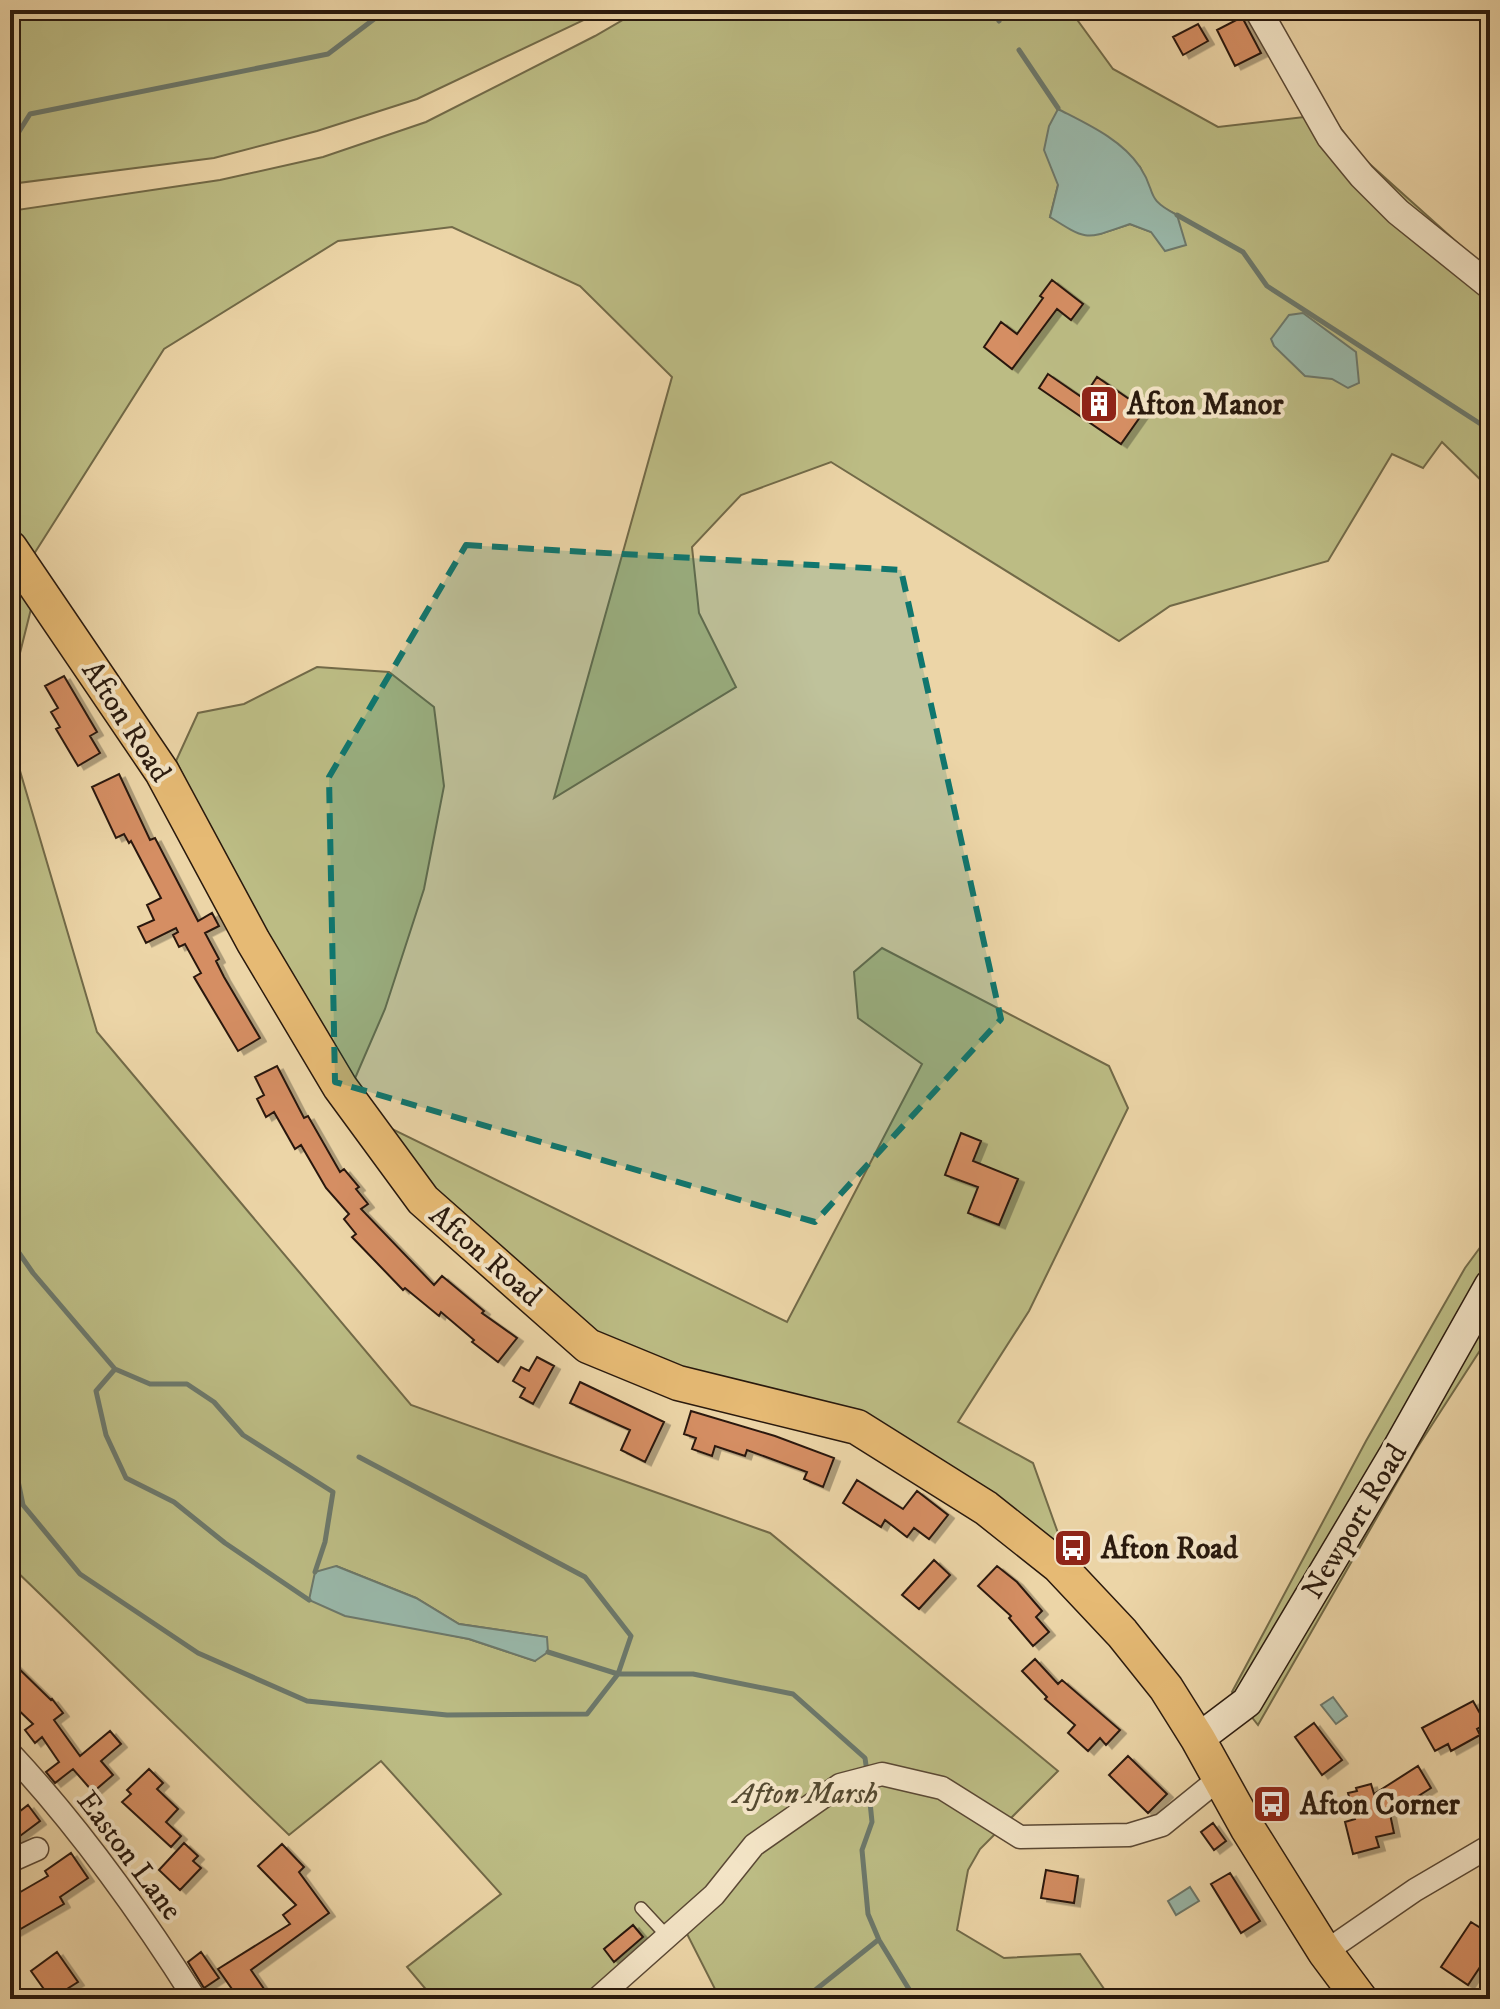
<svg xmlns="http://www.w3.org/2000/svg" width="1500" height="2009" font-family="'IM FELL DW Pica',serif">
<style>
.green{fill:#bcbc84;stroke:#726a48;stroke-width:2;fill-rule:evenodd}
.water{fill:#99b8aa;stroke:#6c786b;stroke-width:2}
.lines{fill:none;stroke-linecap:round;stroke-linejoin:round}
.stream{stroke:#6c786b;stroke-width:5}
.building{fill:#d58e64;stroke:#29190d;stroke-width:2;filter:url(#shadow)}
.service-casing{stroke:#5a4834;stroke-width:14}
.minor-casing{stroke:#5a4834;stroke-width:25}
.tertiary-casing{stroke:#5a4834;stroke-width:29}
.secondary-casing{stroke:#29190d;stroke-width:33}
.primary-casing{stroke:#29190d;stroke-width:37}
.service{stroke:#f3e4c6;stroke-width:11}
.minor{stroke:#f3e4c6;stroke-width:22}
.tertiary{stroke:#f3e4c6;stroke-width:26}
.secondary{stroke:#f3e4c6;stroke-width:30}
.primary{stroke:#e6ba74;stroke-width:34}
.marked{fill:#0f766e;fill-opacity:0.2;stroke:#0f766e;stroke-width:6;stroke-dasharray:16 10;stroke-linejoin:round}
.labels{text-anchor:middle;stroke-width:8;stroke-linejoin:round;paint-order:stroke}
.poi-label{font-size:30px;font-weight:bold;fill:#29190d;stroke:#f3e4c6;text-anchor:start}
.street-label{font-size:30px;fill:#29190d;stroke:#f3e4c6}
.park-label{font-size:30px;font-style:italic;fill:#554a31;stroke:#f3e4c6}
</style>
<defs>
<filter id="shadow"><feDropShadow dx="6" dy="3.5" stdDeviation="0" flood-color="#0004"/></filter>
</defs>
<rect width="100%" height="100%" fill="#ecd5a7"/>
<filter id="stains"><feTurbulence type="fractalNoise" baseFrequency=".0025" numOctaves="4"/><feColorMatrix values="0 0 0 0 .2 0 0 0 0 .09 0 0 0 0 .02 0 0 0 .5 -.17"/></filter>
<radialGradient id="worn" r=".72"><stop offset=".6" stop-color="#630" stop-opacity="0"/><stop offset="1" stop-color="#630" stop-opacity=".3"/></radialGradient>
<path class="green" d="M10,10H599L586,19L417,99L317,131L214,158L10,184Z
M640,10H1070L1113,69L1218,127L1330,114L1363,158L1490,272V489L1442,442L1423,468L1392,454L1328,561L1170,606L1119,641L831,462L741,495L692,547L699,613L736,687L554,798L672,377L580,286L452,227L338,241L164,349L34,554L10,518V211L220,180L323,157L426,122L595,36ZM1140,167L1156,204L1177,215L1151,232L1130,224L1100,234L1050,217L1058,185Z
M10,565L34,597L10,693Z
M317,667L389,672L434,707L444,786L424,889L385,1009L353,1083L266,939L176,761L198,713L244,704Z
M10,737L97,1032L411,1405L770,1533L1058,1771L980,1849L968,1870L957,1930L1004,1958L1080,1954L1111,1999H716L715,1989L679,1918L589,1999H434L407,1967L501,1894L381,1761L289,1835L10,1565ZM336,1566L416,1598L459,1624L546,1637L535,1661L469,1639L389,1622Z
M882,948L1109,1066L1128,1108L1029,1311L958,1422L1033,1463L1068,1561L993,1502L682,1369L590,1335L431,1196L382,1124L787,1322L922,1064L858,1018L854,972Z
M1490,1234V1335L1415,1451L1258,1725L1232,1692L1366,1441L1465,1268Z"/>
<path class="water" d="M1058,109C1087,124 1121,139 1140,167C1158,194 1143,197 1177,215L1186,245L1165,251L1151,232L1130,224C1086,239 1089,242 1050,217L1058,185L1044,150L1049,126Z
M1303,313L1356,352L1359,383L1348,388L1332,379L1305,376L1274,346L1271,339L1289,315Z
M336,1566L416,1598L459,1624L547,1637L548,1652L535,1661L469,1639L345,1616L309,1600L315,1572Z
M1333,1697L1347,1716L1336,1724L1321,1705Z
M1190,1887L1199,1901L1176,1915L1168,1901Z"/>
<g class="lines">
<path class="stream" d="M992,10L999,21
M1019,50L1058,108
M10,146L30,114L328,54L386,10
M1177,215L1243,252L1267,286L1490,430
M10,1240L33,1273L115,1369L150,1384H187L214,1402L243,1435L333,1492L325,1542L315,1572
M115,1369L96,1391L106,1435L126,1478L174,1502L225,1543L309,1600
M10,1442L23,1505L80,1574L198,1653L307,1701L447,1715L587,1714L618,1674L631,1636L585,1577L359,1457
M548,1652L618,1674H693L793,1694L865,1758L867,1772
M868,1782L872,1822L862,1850L868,1914L879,1940L915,1999
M804,1999L878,1940"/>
</g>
<path class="building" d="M1242,17L1261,53L1235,66L1217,30Z
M1198,24L1208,41L1183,55L1173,37Z
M1052,280L1083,304L1071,320L1057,309L1012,369L984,347L1001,322L1017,334L1043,298L1040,296Z
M1048,374L1083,398L1097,377L1145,410L1121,444L1039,388Z
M64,676L97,732L90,736L100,753L78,766L56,729L60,727L51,712L58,708L45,686Z
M119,774L150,840L155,838L198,921L212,913L219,926L205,933L219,959L216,961L224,977L260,1038L238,1051L194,977L201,973L185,944L179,947L173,935L178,932L176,928L146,943L138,927L154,920L147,905L161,898L131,841L129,843L124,834L116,838L92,787Z
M277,1066L304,1118L308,1116L340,1172L344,1169L359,1187L356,1189L368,1204L361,1209L434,1285L442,1276L484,1311L482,1313L517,1338L498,1362L472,1342L474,1340L441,1312L439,1316L405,1288L403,1290L352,1237L356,1234L344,1219L349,1214L326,1188L301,1145L295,1149L274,1112L266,1117L257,1099L264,1095L255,1077Z
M961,1133L981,1141L973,1161L1018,1179L999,1225L968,1213L978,1187L945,1175Z
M537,1357L554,1366L533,1404L520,1397L525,1388L513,1381L521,1367L529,1371Z
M580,1382L664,1422L645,1462L621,1450L630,1430L570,1403Z
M691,1411L775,1436L834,1458L823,1487L804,1479L807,1472L747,1450L745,1456L715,1446L712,1456L692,1449L696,1438L684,1434Z
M857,1480L903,1509L917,1491L948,1515L929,1539L914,1528L907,1537L885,1520L881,1527L843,1503Z
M934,1560L950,1575L919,1609L902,1595Z
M997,1566L1017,1582L1042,1611L1036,1617L1049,1632L1033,1646L1009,1618L1011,1616L978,1586Z
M1035,1659L1058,1684L1062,1680L1120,1730L1106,1745L1100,1738L1088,1751L1068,1733L1075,1725L1045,1699L1047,1697L1022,1671Z
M10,1660L51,1700L52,1699L63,1713L54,1720L80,1756L110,1731L121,1744L101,1761L113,1775L93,1792L73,1769L55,1783L46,1772L59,1762L42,1737L35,1743L25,1730L33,1724L10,1702Z
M1473,1701L1486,1724L1477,1729L1480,1735L1451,1751L1448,1744L1435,1751L1422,1728Z
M1314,1723L1342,1760L1322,1775L1295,1737Z
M1128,1756L1167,1794L1148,1813L1109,1775Z
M1418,1766L1431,1788L1390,1814L1394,1833L1376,1837L1379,1847L1353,1854L1345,1822L1355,1819L1348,1793L1357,1791L1356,1788L1371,1784L1374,1794Z
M149,1769L163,1783L157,1789L178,1809L166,1822L181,1836L171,1847L122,1802L131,1794L127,1790Z
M28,1805L40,1821L16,1839L10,1832V1819Z
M1213,1823L1226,1841L1214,1850L1201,1832Z
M184,1843L198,1856L193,1861L201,1868L180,1890L159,1870Z
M282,1844L304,1867L299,1872L329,1913L251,1970L271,1999H239L218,1969L290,1924L283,1915L296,1905L258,1866Z
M71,1853L88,1878L60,1897L64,1904L10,1935V1898L48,1876L45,1871Z
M1046,1870L1078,1876L1074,1903L1041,1898Z
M1230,1873L1260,1921L1241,1933L1211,1884Z
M1471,1922L1490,1934V1952L1468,1985L1441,1967Z
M633,1925L643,1937L614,1962L604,1949Z
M57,1952L78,1982L51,1999L31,1971Z
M201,1952L219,1978L204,1988L188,1962Z"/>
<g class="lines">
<g class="service-casing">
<path id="service" d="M641,1908L668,1937"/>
</g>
<g class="minor-casing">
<path id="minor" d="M10,1753C80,1828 140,1912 195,1999
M10,1861L37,1849
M1325,1952L1415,1890L1490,1846
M597,1999L714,1895L754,1845L840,1785L882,1774L942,1788L1020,1837L1129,1835L1162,1825L1220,1778"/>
</g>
<g class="tertiary-casing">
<path id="tertiary" d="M1258,10L1330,137L1362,176L1398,212L1490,286"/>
</g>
<g class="secondary-casing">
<path id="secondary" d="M1198,1739L1247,1702L1397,1450L1490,1285"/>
</g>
<g class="primary-casing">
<path id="primary" d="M10,548L162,772L253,941L340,1087L423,1200L588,1346L678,1383L857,1427L986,1508L1059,1566L1122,1633L1166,1688L1198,1739L1248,1829L1325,1952L1360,1999"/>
</g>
<use href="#service" class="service"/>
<use href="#minor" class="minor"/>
<use href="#tertiary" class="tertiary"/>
<use href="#secondary" class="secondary"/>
<use href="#primary" class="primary"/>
</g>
<path class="marked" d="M466,545L901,570L1001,1019L815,1222L335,1082L329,777Z"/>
<defs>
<g id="building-square" transform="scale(2)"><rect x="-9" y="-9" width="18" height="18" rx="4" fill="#8f2418" stroke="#f3e4c6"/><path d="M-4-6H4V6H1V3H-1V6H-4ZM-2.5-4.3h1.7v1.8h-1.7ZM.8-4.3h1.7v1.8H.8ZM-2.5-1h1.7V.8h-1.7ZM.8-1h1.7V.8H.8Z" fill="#fff"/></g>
<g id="bus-square" transform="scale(2)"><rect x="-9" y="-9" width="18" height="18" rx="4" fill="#8f2418" stroke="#f3e4c6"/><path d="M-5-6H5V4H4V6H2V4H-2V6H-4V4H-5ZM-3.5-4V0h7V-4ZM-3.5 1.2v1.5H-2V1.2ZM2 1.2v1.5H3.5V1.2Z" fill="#fff"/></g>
</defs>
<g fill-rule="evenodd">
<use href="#building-square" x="1099" y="404"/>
<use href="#bus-square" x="1073" y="1548"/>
<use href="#bus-square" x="1272" y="1804"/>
</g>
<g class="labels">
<g class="poi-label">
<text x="1127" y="414">Afton Manor</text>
<text x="1101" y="1558">Afton Road</text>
<text x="1300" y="1814">Afton Corner</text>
</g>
<g class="street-label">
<text transform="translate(127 721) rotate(57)" y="10">Afton Road</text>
<text transform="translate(486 1255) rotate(41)" y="10">Afton Road</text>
<text transform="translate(1354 1521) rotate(-59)" y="10">Newport Road</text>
<text transform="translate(130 1855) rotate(53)" y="10">Easton Lane</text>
</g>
<g class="park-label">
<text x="806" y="1803">Afton Marsh</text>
</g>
</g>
<rect width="1500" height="2009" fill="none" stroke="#ecd5a7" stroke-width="40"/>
<rect x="12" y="12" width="1476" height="1985" fill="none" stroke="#29190d" stroke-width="4"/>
<rect x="20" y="20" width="1460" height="1969" fill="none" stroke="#29190d" stroke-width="2"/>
<rect width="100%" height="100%" filter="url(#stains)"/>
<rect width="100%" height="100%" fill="url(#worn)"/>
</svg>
